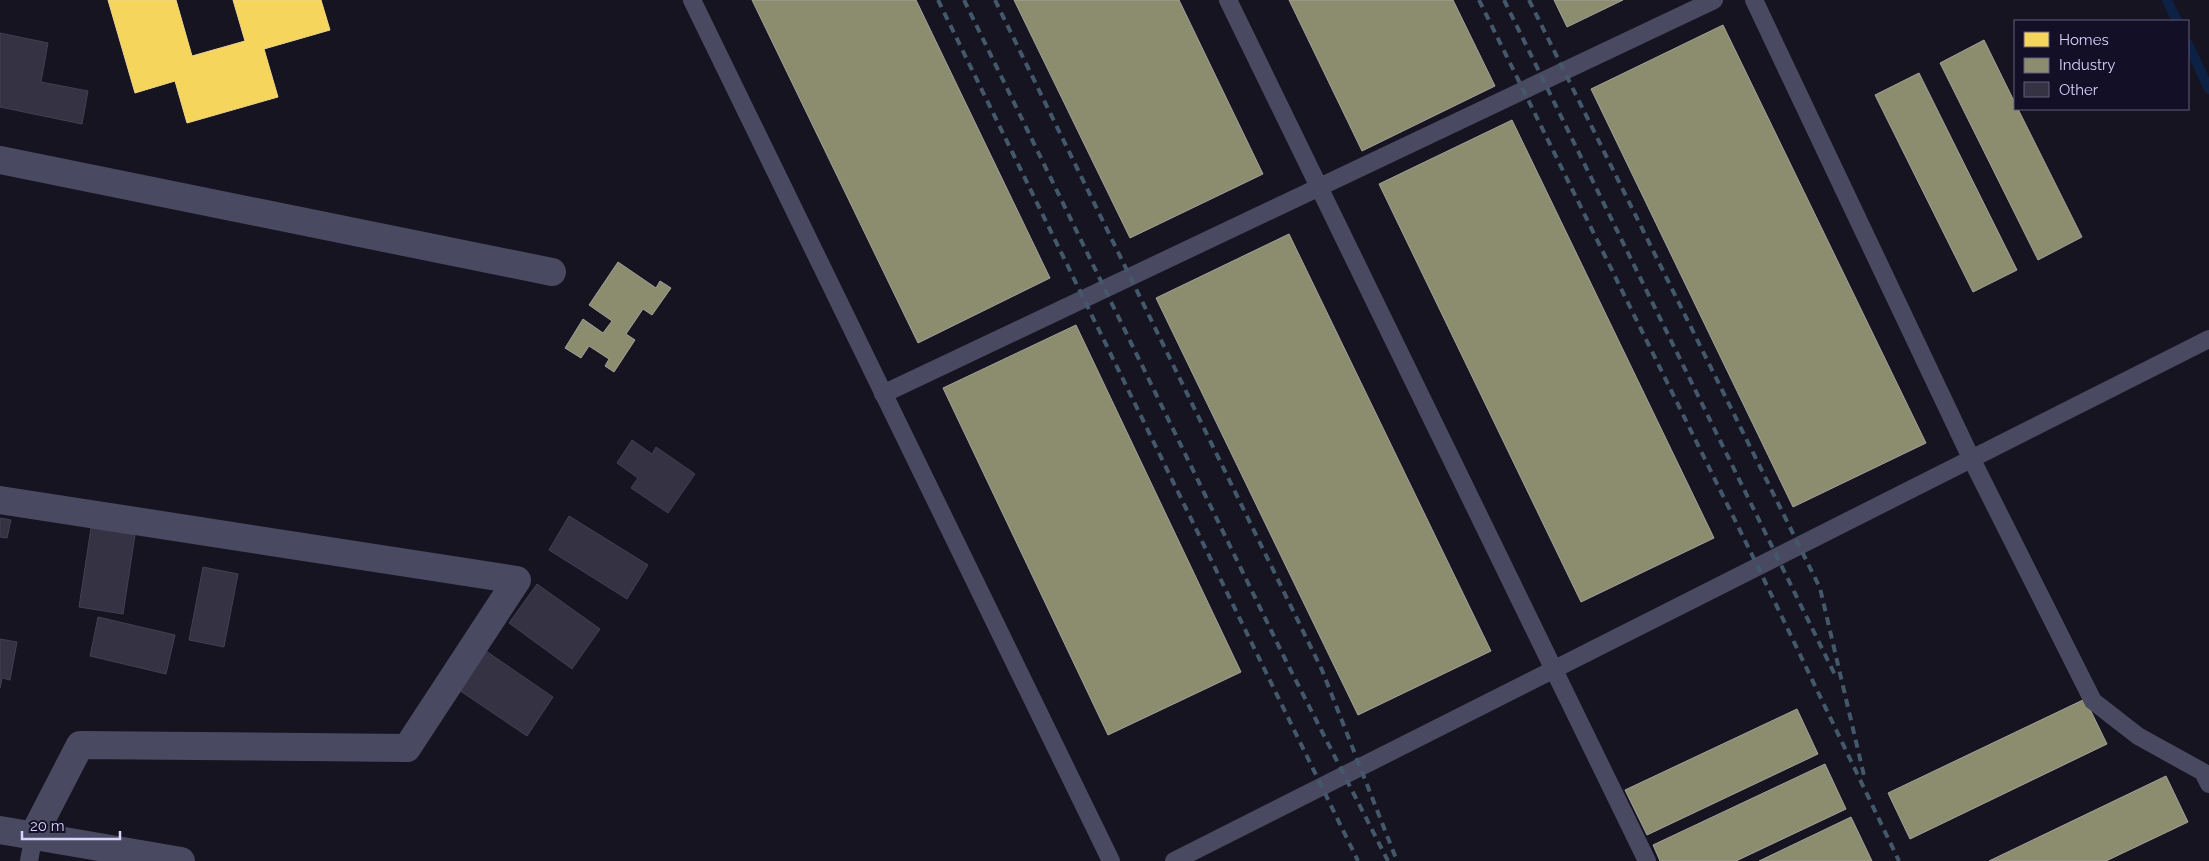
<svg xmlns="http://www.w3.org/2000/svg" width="2209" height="861" font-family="Raleway,sans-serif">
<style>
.homes{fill:#f6d55c;stroke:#edd58d}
.industry{fill:#8c8c6e;stroke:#a3a29a}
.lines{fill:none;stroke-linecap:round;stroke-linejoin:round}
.stream{stroke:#0d2144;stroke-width:10}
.building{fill:#343243;stroke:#433f54}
.lane{stroke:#4a4962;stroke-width:18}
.street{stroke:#4a4962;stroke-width:28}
.rail{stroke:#43596b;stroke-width:4;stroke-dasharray:8 6;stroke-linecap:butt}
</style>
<rect width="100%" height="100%" fill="#161421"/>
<path class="homes" d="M108,0H176L192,56L245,41L233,0H321L330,30L264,49L278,97L187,123L175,81L135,93Z"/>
<path class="industry" d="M752,0H916L1050,278L918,343Z
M1014,0H1179L1263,174L1130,238Z
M1289,0H1453L1495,86L1362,151Z
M1554,0H1623L1567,27Z
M1723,25L1926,443L1793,507L1591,89Z
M1984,40L2015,103V109H2018L2082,237L2038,260L1940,63Z
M1919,73L2017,270L1973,292L1875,95Z
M1512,120L1714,538L1581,602L1379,184Z
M1289,234L1491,651L1358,715L1156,298Z
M618,262L656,288L660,281L671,288L652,315L643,309L626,334L635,340L614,372L605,366L609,359L589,346L581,358L565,348L583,319L603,333L612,321L589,305Z
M1076,325L1241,672L1108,735L943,388Z
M2085,699L2107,744L1910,839L1888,793Z
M1797,709L1818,754L1647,835L1625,790Z
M1825,764L1846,809L1736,861H1660L1653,845Z
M2166,776L2188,822L2106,861H1989Z
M1851,817L1872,861H1759Z"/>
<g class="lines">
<path class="stream" d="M2167,0L2177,21
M2188,44L2209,89"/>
</g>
<path class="building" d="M0,33L48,43L41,82L88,91L82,124L0,107Z
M632,440L652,454L656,447L695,474L668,513L631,488L638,478L617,463Z
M569,516L648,565L627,599L549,550Z
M0,518L11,520L7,538L0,537Z
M91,528L135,535L123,614L79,607Z
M203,567L238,574L224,647L189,640Z
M537,584L600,629L572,669L509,623Z
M98,617L175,635L166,674L90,656Z
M0,639L17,642L10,680L2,678L0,688Z
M483,649L553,697L527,736L456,688Z"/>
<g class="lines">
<path class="lane" d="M692,0L1111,861
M1228,0L1647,861
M1754,0L1971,458L2093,701L2138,736L2203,772L2209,784
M883,394L1714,0
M29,861L34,834
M1174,861L2209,339"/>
<path class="street" d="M0,160L552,272
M0,500L517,580L407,748L80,745L34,834
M0,830L181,861"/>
<path class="rail" d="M938,0L1358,861
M964,0L1286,661L1388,861
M995,0L1322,670L1397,861
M1479,0L1758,567L1899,861
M1504,0L1836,677
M1529,0L1820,588L1865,780"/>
</g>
<rect x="2014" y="20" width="175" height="90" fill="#130f26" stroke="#625e7d"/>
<rect x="2024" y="32" width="25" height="15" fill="#f6d55c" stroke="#625e7d"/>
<text x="2059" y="45" font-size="15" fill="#d9d4ff">Homes</text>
<rect x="2024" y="58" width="25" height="15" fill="#8c8c6e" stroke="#625e7d"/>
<text x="2059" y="70" font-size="15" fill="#d9d4ff">Industry</text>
<rect x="2024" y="82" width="25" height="15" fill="#343243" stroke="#625e7d"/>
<text x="2059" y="95" font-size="15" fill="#d9d4ff">Other</text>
<path d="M22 831v8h98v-8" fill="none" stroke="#d9d4ff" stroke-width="2.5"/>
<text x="30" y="831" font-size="15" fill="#d9d4ff" stroke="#130f26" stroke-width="4" paint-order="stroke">20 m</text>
</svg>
